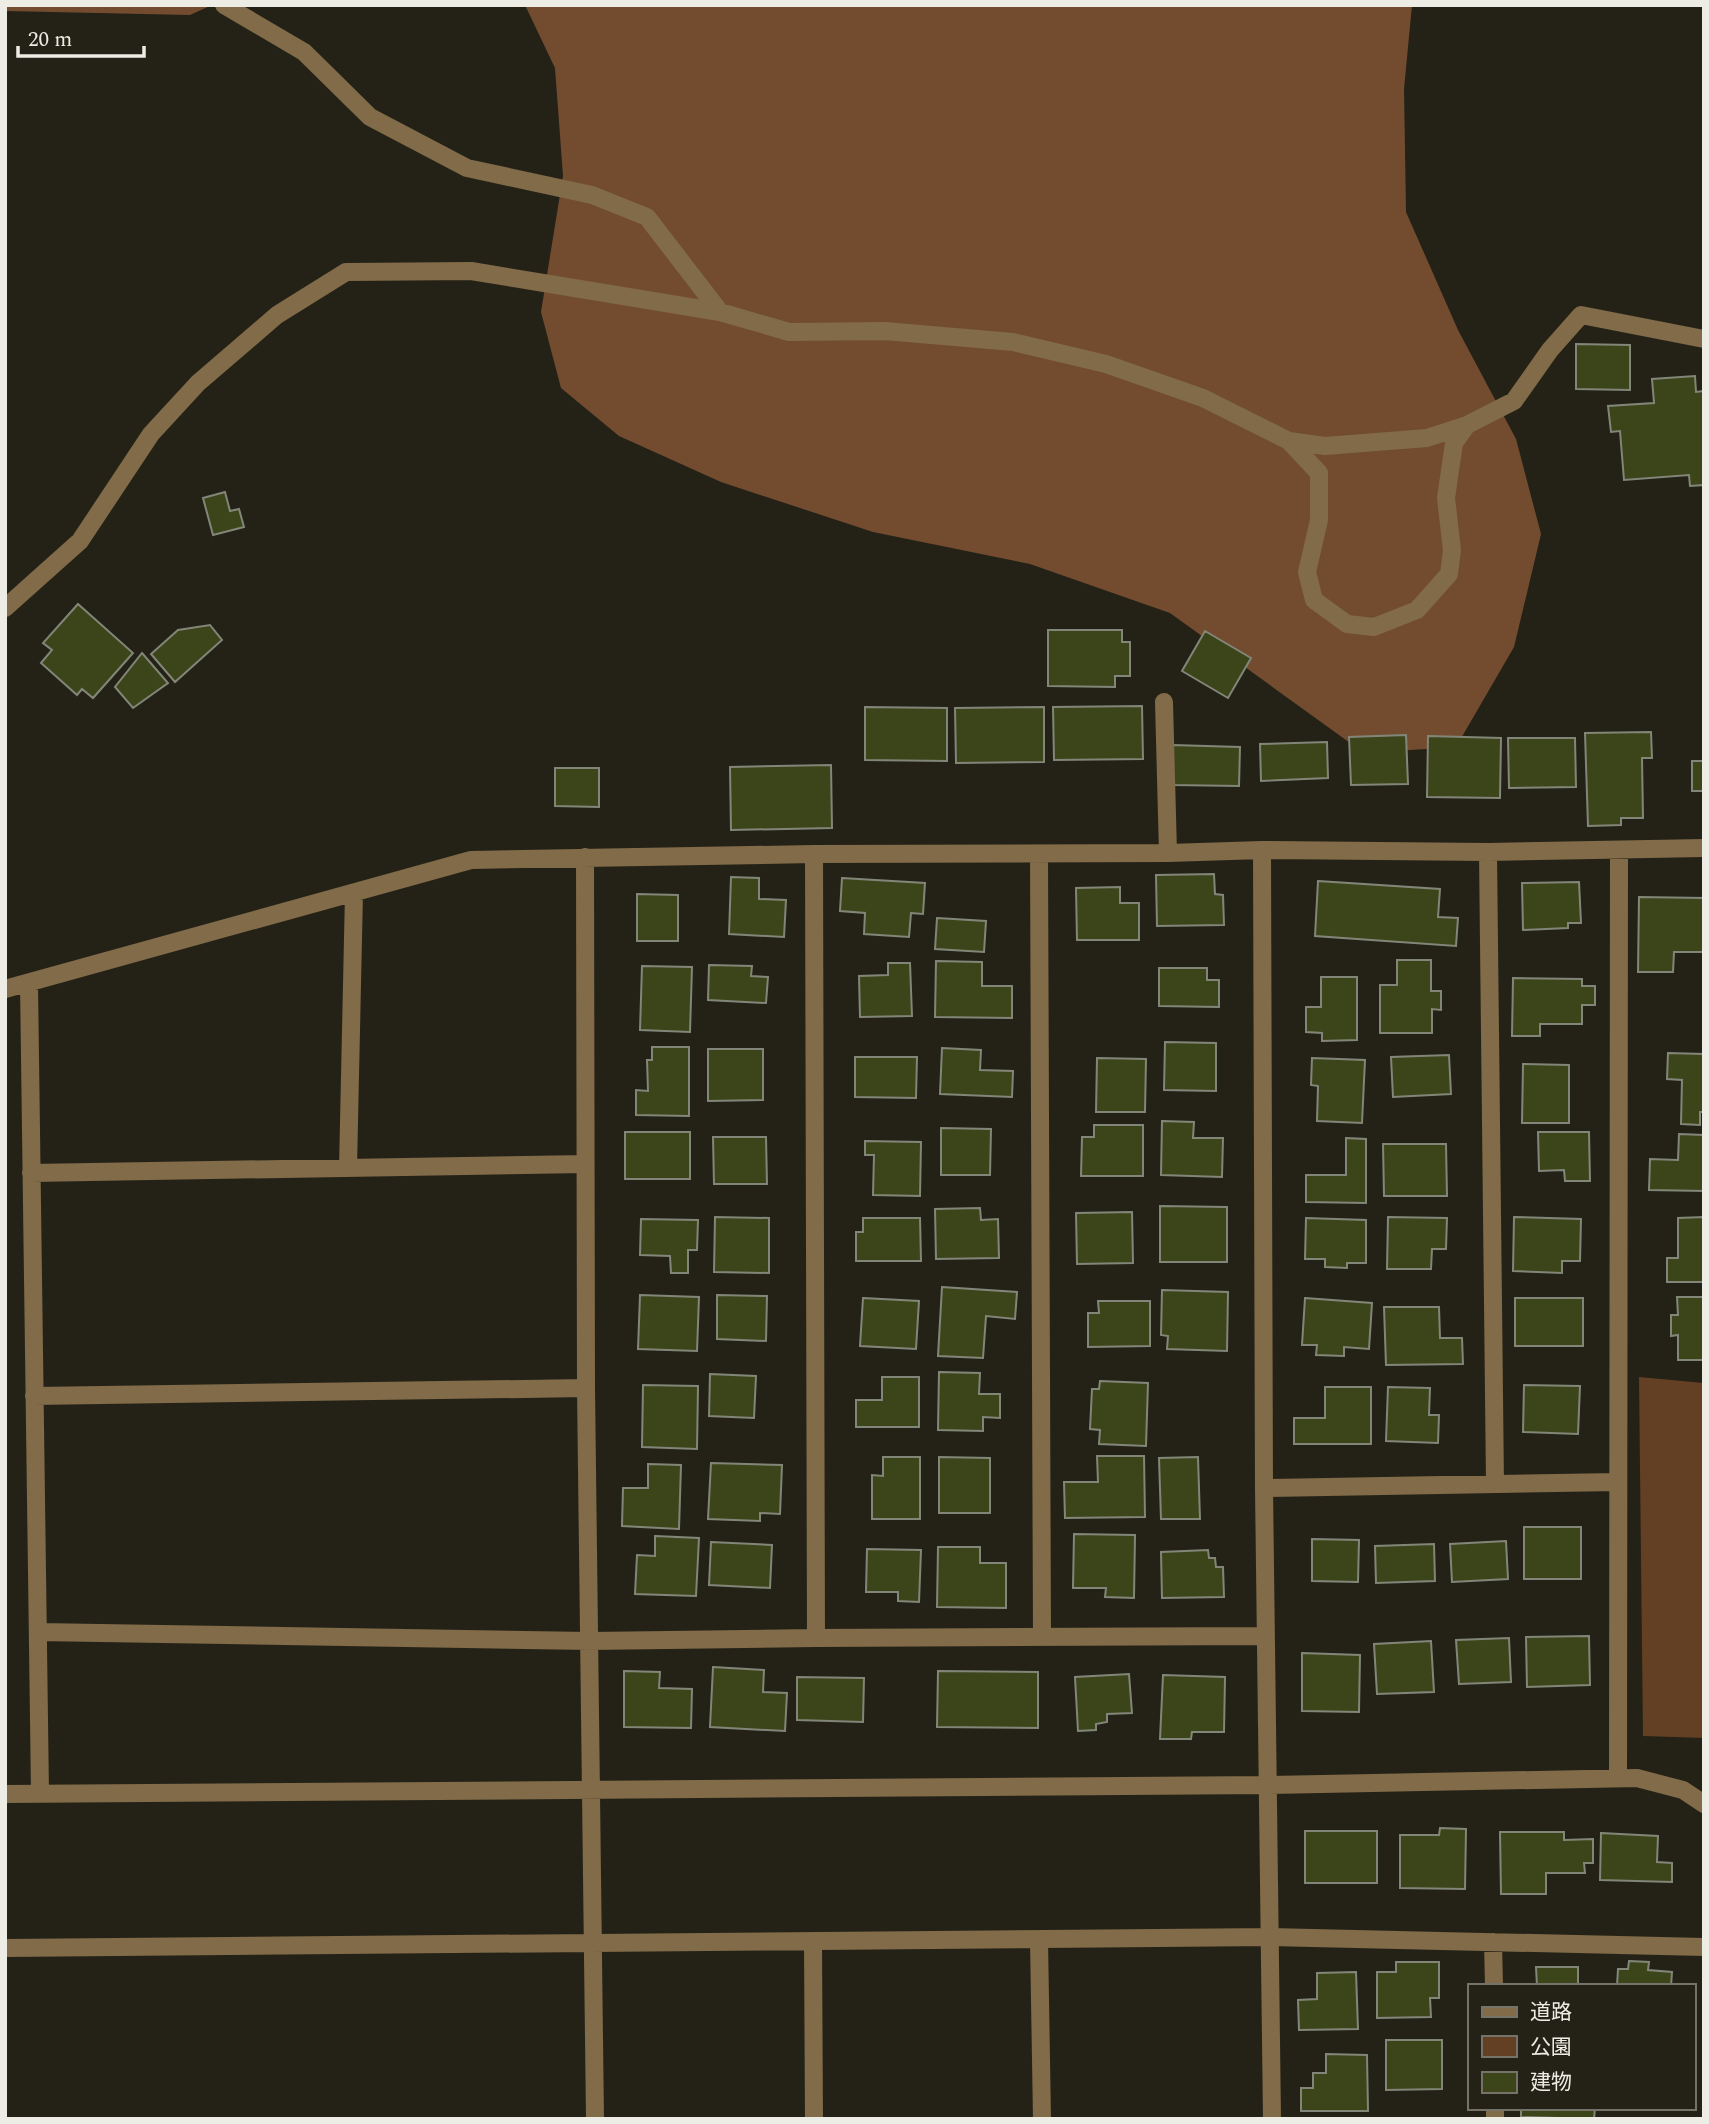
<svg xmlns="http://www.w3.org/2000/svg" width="1709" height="2124" font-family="Spectral,'Noto Sans JP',serif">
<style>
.green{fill:#633f24}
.forest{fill:#734c30}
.building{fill:#3c451a;stroke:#828679;stroke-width:2}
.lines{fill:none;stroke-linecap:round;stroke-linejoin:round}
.minor{stroke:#816b48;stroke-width:18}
</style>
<rect width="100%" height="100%" fill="#242217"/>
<path class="green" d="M1639,1377L1704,1383V1738L1643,1736Z"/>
<path class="forest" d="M5,5H212L190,15L5,11Z
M525,5H1412L1404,89L1406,212L1458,330L1516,439L1541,534L1514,647L1456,747L1364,753L1170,613L1030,564L873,532L721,482L619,436L561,388L541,312L563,176L555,68Z"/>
<path class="building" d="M1576,344L1630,345V390L1576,389Z
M1695,376L1696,392L1704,391V485L1690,486L1689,475L1624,480L1620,431L1611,432L1608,406L1654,403L1652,379Z
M225,492L230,511L239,509L244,527L213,535L203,498Z
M78,604L133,653L93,698L82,689L77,695L41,663L52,650L43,643Z
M210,625L222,640L175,682L151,654L178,630Z
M1048,630H1122V642H1130V676H1115V687L1048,686Z
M1205,631L1251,658L1228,698L1182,671Z
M142,653L168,683L133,708L115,687Z
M1142,706L1143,759L1054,760L1053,707Z
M865,707L947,708V761L865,760Z
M1044,707V762L956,763L955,708Z
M1651,732L1652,758H1642L1643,818H1621V825L1588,826L1585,733Z
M1406,735L1408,784L1351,785L1349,737Z
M1428,736L1501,738L1500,798L1427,797Z
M1508,738H1575L1576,787L1509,788Z
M1327,742L1328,778L1261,781L1260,744Z
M1172,745L1240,747L1239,786L1172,785Z
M1692,761H1704V791H1692Z
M831,765L832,828L731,830L730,767Z
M555,768H599V807L555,806Z
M1214,874L1215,894L1223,895L1224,925L1157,926L1156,875Z
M731,877L759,878V899L786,900L784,937L729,934Z
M842,878L925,883L923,914L911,913L909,937L864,934L865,913L840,911Z
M1318,881L1440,889L1438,917L1458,918L1456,946L1315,936Z
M1579,882L1581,923H1568V928L1523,930L1522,883Z
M1120,887V903H1139V940H1077L1076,888Z
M637,894L678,895V941H637Z
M1639,897L1704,898V952H1674L1673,972H1638Z
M937,918L986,921L984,952L935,949Z
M1397,960H1431V991H1441V1010L1432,1009V1033H1380V985H1397Z
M936,961L982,962V986H1012V1018L935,1017Z
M888,963H910L912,1016L860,1017L859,976L888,975Z
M709,965L752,966L751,976L768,977L766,1003L708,1000Z
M642,966L692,967L690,1032L640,1030Z
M1159,968H1207V980H1219V1007L1159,1006Z
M1321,977H1357V1040L1322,1041V1033L1306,1032V1007H1321Z
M1513,978L1582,979V986H1595V1005H1582V1024H1540V1036H1512Z
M1165,1042L1216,1043V1091L1164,1090Z
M652,1047H689V1116L636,1115V1090L648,1091L647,1060H652Z
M942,1048L981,1050L980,1070L1013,1071L1012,1097L940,1094Z
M708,1049H763V1100L708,1101Z
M1668,1053L1704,1054V1112H1700V1125L1681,1124L1682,1080L1667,1079Z
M1449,1055L1451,1094L1393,1097L1391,1057Z
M855,1057H917L916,1098L855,1097Z
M1097,1058L1146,1059L1145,1112H1096Z
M1312,1058L1365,1060L1362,1123L1317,1121L1318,1086L1311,1085Z
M1523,1064L1569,1065V1123H1522Z
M1162,1121L1194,1122L1193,1138H1223L1222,1177L1161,1175Z
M1094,1125H1143V1176H1081L1082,1137H1094Z
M941,1128L991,1129L990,1175H941Z
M625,1132H690V1179H625Z
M1538,1132H1589L1590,1181H1565L1564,1170L1539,1171Z
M1679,1134L1704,1135V1191L1649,1190L1650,1159L1678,1160Z
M713,1137H766L767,1184H714Z
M1346,1138L1366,1139V1203L1306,1202V1175H1346Z
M865,1141L921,1142L920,1196L873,1195L874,1155H865Z
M1383,1144H1446L1447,1196H1384Z
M1160,1206L1227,1207V1262H1160Z
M980,1208L981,1220L998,1219L999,1258L936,1259L935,1209Z
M1132,1212L1133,1263L1077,1264L1076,1213Z
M715,1217L769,1218V1273L714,1272Z
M1388,1217L1447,1218L1446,1249H1432L1431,1269H1387Z
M1514,1217L1581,1219L1580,1261H1562V1273L1513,1271Z
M1704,1217V1282H1667V1258H1678V1218Z
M863,1218H920L921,1261H856V1232H863Z
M1306,1218L1366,1220V1263H1347V1268L1325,1267V1259H1305Z
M641,1219L698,1220L697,1250H688V1273H671L670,1256L640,1255Z
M942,1287L1017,1292L1015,1319L986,1316L983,1358L938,1356Z
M1162,1290L1228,1292L1227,1351L1167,1349L1168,1336L1161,1335Z
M640,1295L699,1297L697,1351L638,1349Z
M717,1295L767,1296L766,1341L717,1339Z
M1677,1297H1704V1360H1678V1335L1671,1336V1315H1678Z
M863,1298L919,1301L916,1349L860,1346Z
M1305,1298L1372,1303L1369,1349L1344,1347V1356L1316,1355L1317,1345H1302Z
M1515,1298H1583V1346H1515Z
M1098,1301H1150V1346L1088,1347V1313H1099Z
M1384,1307H1439L1440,1338H1462L1463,1364L1386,1365Z
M939,1372L980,1373L979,1394H1000V1418L983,1417V1431L938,1430Z
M710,1374L756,1376L754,1418L709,1416Z
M882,1377H919V1427H856V1400H882Z
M1100,1381L1148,1383L1146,1446L1099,1444L1100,1430L1090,1429L1092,1389H1099Z
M643,1385L698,1386L697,1449L642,1447Z
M1524,1385L1580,1386L1578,1434L1523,1432Z
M1325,1387H1371V1444H1294V1418H1325Z
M1388,1387L1430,1388L1429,1415H1439L1438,1443L1386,1441Z
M1097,1456H1144L1145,1517L1065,1518L1064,1482H1098Z
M883,1457H920V1519H872V1475L883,1476Z
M939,1457L990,1458V1513H939Z
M1198,1457L1200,1519H1161L1159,1458Z
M711,1463L782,1465L780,1514L760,1513V1521L708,1519Z
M648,1464L681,1465L679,1529L622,1526L623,1488H648Z
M1524,1527H1581V1579H1524Z
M1074,1534L1135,1535L1134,1598L1105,1597L1106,1588H1073Z
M655,1536L699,1538L696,1596L635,1594L637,1555L655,1556Z
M1312,1539L1359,1540L1358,1582L1312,1581Z
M1506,1541L1508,1579L1452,1582L1450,1544Z
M711,1542L772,1545L770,1588L709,1585Z
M1434,1544L1435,1581L1376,1583L1375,1546Z
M938,1547H980V1563H1006V1608L937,1607Z
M867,1549L921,1550L919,1602L898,1601V1592H866Z
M1208,1550L1209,1558H1215L1216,1567H1223L1224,1597L1162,1598L1161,1552Z
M1589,1636L1590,1685L1527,1687L1526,1637Z
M1509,1638L1511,1682L1459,1684L1456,1640Z
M1431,1641L1434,1692L1377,1694L1374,1644Z
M1302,1653L1360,1655L1359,1712L1302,1711Z
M713,1667L764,1670L763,1692L787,1693L785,1731L710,1727Z
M624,1671L660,1672L659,1688L692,1689L691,1728L624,1727Z
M938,1671L1038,1672V1728L937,1727Z
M1129,1674L1132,1713L1107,1714V1722L1096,1724V1730L1078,1731L1075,1677Z
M1163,1675L1225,1677L1224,1732H1192L1191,1739H1160Z
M797,1677L864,1678L863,1722L797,1720Z
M1440,1828L1466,1829L1465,1889L1400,1888V1835H1439Z
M1305,1831H1377V1883H1305Z
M1500,1832H1564V1840L1593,1839V1863H1584L1585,1873H1546V1894H1501Z
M1601,1833L1658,1836L1657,1862L1672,1863V1882L1600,1880Z
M1629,1961L1649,1962L1648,1970L1672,1972L1671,1986H1617L1618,1969H1628Z
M1396,1962H1439V1998H1430L1431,2017L1377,2018V1972H1396Z
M1536,1967H1578V1986H1537Z
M1356,1972L1358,2029L1299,2030L1298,2000L1317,1999V1973Z
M1386,2040H1442V2089L1386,2090Z
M1326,2054L1367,2055L1368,2111H1301V2088H1313V2073H1326Z
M1521,2108H1595L1594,2119L1521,2117Z"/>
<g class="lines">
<path class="minor" d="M224,5L304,52L370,117L467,168L592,195L647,217L720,312
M1289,441L1325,446L1427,438L1467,425
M5,608L80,541L151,434L198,383L277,315L346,272L471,271L720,312L789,332L885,331L1013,342L1106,364L1203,398L1289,441L1319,473V520L1307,572L1314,600L1347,624L1374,627L1417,610L1449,574L1452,550L1446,498L1454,443L1467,425L1514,401L1550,350L1581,315L1704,339
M1164,702L1168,853
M1262,850L1264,1488L1272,2119
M1488,852L1495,1484
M814,854L816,1638
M1039,854L1042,1636
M585,857L586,1388L595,2119
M29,983L40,1793
M5,989L471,860L814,854L1168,853L1262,850L1488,852L1704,848
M348,1168L354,893
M31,1173L585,1164
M34,1396L586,1388
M1264,1488L1618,1482
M38,1632L590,1641L816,1638L1266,1636
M1618,1778L1619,850
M5,1794L1269,1785L1637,1778L1683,1790L1704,1804
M1039,1940L1042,2119
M1493,1942L1494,1986
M813,1943L814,2119
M5,1948L1270,1937L1704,1947
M1495,2108V2119"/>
</g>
<rect width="1709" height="2124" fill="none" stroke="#eeede5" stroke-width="14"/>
<rect x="1468" y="1984" width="228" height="126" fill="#242217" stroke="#757369" stroke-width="2"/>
<rect x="1482" y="2007" width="35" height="10" fill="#816b48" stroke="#757369" stroke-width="2"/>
<text x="1530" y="2019" font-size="21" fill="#eeede5">道路</text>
<rect x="1482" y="2036" width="35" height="21" fill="#633f24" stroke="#757369" stroke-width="2"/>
<text x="1530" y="2054" font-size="21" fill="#eeede5">公園</text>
<rect x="1482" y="2072" width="35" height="21" fill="#3c451a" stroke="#757369" stroke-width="2"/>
<text x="1530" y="2089" font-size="21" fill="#eeede5">建物</text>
<path d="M18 46v10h126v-10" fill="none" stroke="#eeede5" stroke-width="3.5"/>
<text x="28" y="46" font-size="21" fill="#eeede5" stroke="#242217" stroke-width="5" paint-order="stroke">20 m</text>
</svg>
